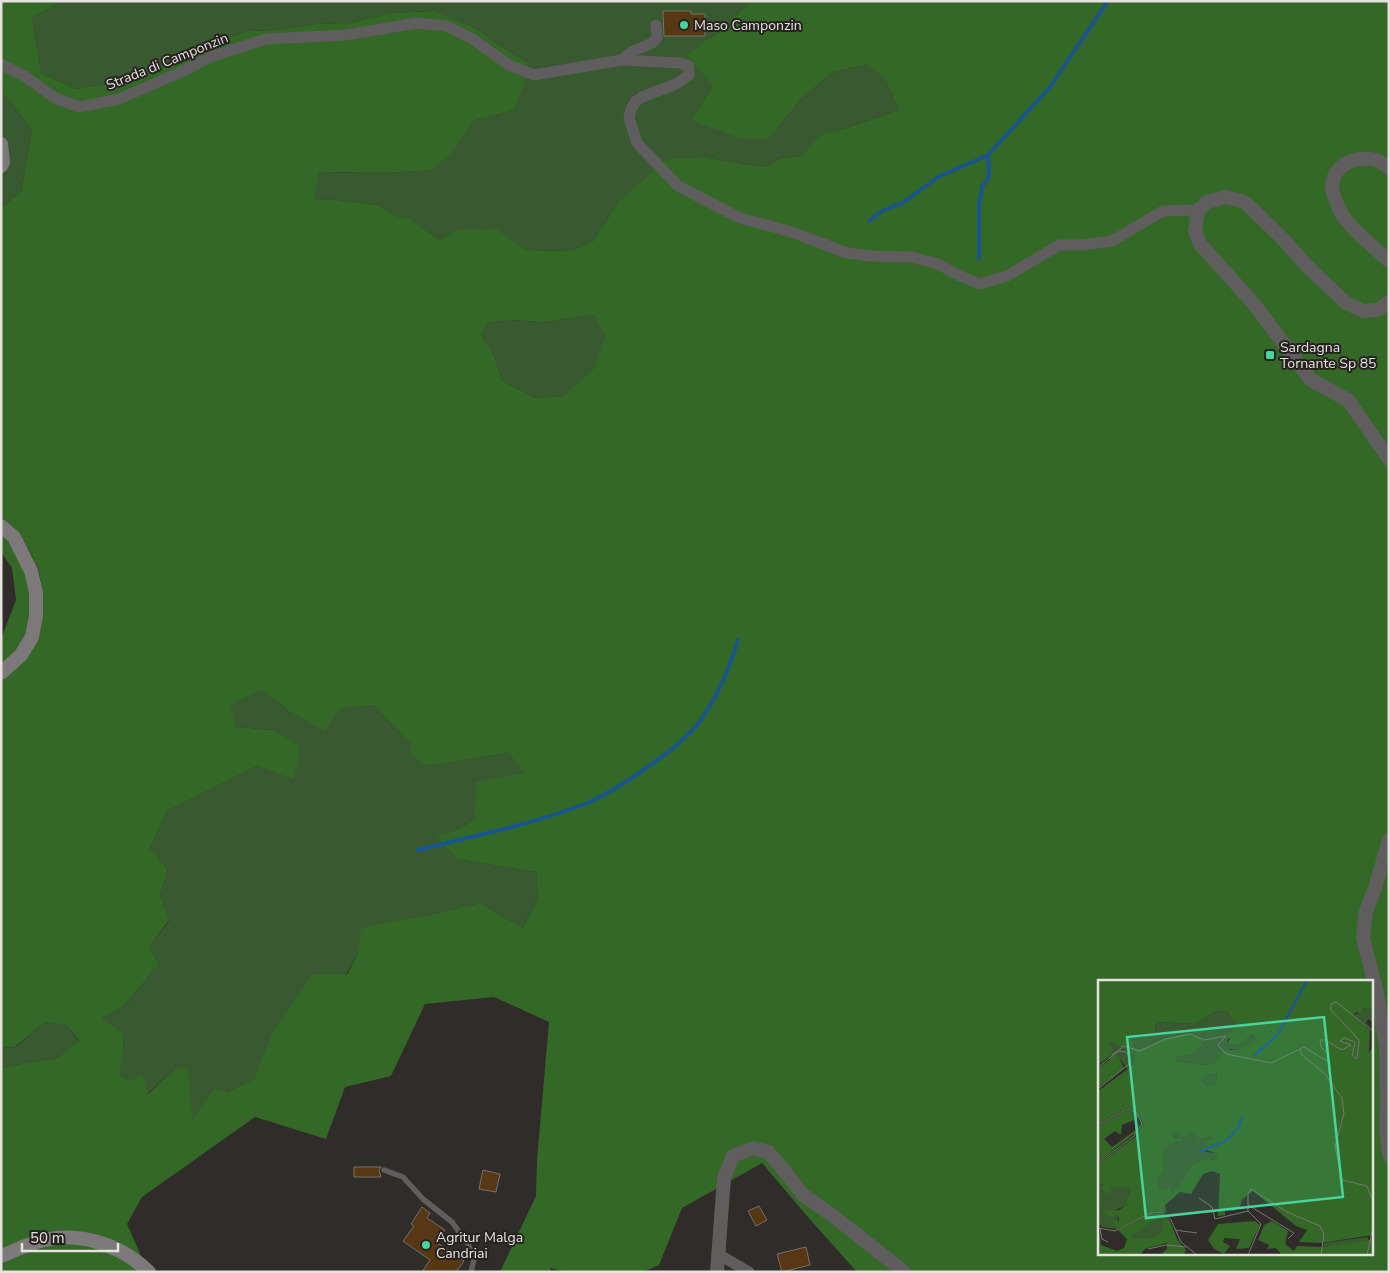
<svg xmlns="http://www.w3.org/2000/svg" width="1390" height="1273" font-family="'Nunito Sans',sans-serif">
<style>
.green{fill:#395a31}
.forest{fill:#346827;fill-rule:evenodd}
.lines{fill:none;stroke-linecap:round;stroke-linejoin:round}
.stream{stroke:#19558e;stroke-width:4}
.building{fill:#573714;stroke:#74706c}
.service{stroke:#605d5e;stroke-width:5.5}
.minor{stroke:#605d5e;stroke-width:11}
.tertiary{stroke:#605d5e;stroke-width:14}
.secondary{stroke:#7d7879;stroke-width:14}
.poi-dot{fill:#48d49d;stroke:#26221f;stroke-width:2}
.labels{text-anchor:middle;stroke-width:4;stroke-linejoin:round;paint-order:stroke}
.poi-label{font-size:14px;fill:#e5e2e0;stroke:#26221f;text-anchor:start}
.street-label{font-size:14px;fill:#e5e2e0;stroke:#26221f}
.inset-river{fill:none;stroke:#19558e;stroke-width:2.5}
.inset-road{fill:none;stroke:#787572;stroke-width:1}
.view{fill:#48d49d;fill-opacity:0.15;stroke:#48d49d;stroke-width:2.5}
.inset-edge{fill:none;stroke:#e5e2e0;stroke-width:2.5}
</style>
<rect width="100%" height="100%" fill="#302c29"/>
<path class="green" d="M62,1H754L741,10L724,30L711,37L713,86L691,120L770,138L801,99L833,72L868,65L884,78L899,110L847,128L821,135L801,156L780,158L764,167L708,158H690L618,203L593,241L570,251L526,250L513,242L456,230L440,240L409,218L398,217L378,205L338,200L313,199L317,172L387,173L432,170L453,151L473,121L514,110L529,63L502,47L474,27L433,11L389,13L351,23L315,24L277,30L248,31L210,44L159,67L118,82L76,89L41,73L32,18Z
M1,94L7,97L32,131L21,191L1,208Z
M594,315L606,336L594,368L565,396L535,398L502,381L494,355L481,335L488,323L509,320L544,322Z
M262,690L289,711L339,709L373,705L411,744L427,766L509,753L525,773L475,818L461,828L437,836L457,859L536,872L538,899L523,928L480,903L425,916L358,952L346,975L270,1037L255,1080L227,1092L191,1121L174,1070L147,1094L130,1081L118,1075L123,1052L124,1034L102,1018L123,1007L159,964L149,947L169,921L160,895L168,870L150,848L167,811L257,766L294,778L273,730L236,727L229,705Z
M45,1022L68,1026L79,1042L57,1058L31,1062L1,1068V1048L16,1047Z"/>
<path class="forest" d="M1,1H62L32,18L41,73L76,89L118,82L159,67L210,44L248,31L277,30L315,24L351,23L389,13L434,11L474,27L502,47L529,63L524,84L514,110L473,121L453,152L432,170L387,173L318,172L314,199L338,200L378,205L398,217L409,218L440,240L456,230L496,229L526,250L570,251L593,241L618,203L665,160L690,158H708L764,167L780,158L801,156L820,135L847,128L899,110L884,78L867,65L833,72L801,99L770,138L742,139L691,120L713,86L687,55L711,37L724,30L741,10L754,1H1389V1272H857L807,1216L762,1163L682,1208L659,1265L643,1272H565L551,1268L550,1272H500L536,1196L537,1160L549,1022L494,997L425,1004L391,1076L345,1087L326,1139L255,1117L142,1197L127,1224L141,1256C108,1234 73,1225 34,1236C23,1239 12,1245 1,1249V1068L31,1062L57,1058L79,1041L68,1026L45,1022L15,1047L1,1048V682L26,659L38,639L43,616V591L38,568L20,533L1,517V208L21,191L32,131L7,97L1,94ZM594,315L605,336L594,368L564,396L535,398L502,381L494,355L481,335L488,323L509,320L544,322ZM262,690L289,711L325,731L339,709L373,705L411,744V755L427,766L509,753L524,773L476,782L475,818L461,828L436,836L457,859L536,872L538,899L523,928L480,903L425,916L361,928L358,952L347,975L313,974L270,1037L254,1080L227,1092L214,1089L192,1120L187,1067L174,1070L148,1094L142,1075L130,1081L119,1075L123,1052L124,1034L102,1018L123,1007L159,964L149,947L169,920L160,895L168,870L150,848L167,811L257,766L294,779L300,746L273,730L236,727L230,705ZM1099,982H1371V1254H1099Z
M1,534C26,555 39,605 26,635C20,648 11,656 1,665V639L16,600L12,568L1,552Z
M56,1244C78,1244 101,1247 121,1258C128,1261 134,1267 140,1272H1V1262L36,1248Z"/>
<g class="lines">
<path class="stream" d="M869,221L882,211L904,202L938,177L988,155L1050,87L1108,1
M979,258V205L982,187L989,177L988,155
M418,850C476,835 535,824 590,802C607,794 623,784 639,773C659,759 681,744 697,725C716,700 729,670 738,640"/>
</g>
<path class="building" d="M663,11H691V14H705V36H664Z
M354,1167H381L379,1170L381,1177H354Z
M483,1170L500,1174L496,1192L479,1189Z
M759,1206L767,1220L756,1226L748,1211Z
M422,1207L430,1213L427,1218L445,1230L436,1242L464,1261L456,1272H422L430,1260L403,1241L414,1226L411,1224Z
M806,1247L810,1265L782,1272L777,1254Z"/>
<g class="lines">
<path class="service" d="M384,1170L403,1177L423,1199L452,1222L468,1244L474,1259L471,1272"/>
<path class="minor" d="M622,60L631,52L652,43L657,38L656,25
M1,64L26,77L55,98L79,107L119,99L181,72L210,57L266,39L346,35L417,23L446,26L471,38L509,65L534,75L622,60L681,63L689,66V75L676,84L642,97L636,101L631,109L629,118L637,143L678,186L740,218L789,231L847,253L871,256L911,257L938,264L958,275L980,284L1007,276L1059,245H1083L1112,241L1163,211L1198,210
M718,1254L749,1272"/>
<path class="tertiary" d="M1389,168C1385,165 1380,161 1376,160C1357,156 1334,163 1332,185C1331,190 1338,206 1340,211C1350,229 1373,246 1389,261
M1389,302L1378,310L1363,311L1346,303L1308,267L1282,238L1245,202L1226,197L1207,202L1198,210L1195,231L1200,244L1254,304L1311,380L1348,400L1389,459
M1389,840L1375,888L1366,911L1363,938L1377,993L1386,1047L1387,1103L1386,1130L1389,1155
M717,1272L724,1178L733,1156L753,1148L768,1152L783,1169L803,1195L832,1215L904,1272"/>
<path class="secondary" d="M1,144L3,162L1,166
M1,526L14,537L31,571L36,592V616L32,637L21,655L1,673
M1,1256C12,1252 23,1246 34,1243C74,1229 119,1243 149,1272"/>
</g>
<g class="poi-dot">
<circle cx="684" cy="25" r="5"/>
<rect x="1265" y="350" width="10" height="10" rx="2.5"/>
<circle cx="426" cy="1245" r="5"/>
</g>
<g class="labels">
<g class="poi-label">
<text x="694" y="30">Maso Camponzin</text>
<text x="1280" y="352">Sardagna<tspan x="1280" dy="16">Tornante Sp 85</tspan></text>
<text x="436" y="1242">Agritur Malga<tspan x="436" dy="16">Candriai</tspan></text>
</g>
<g class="street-label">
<text transform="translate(167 61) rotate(-22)" y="5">Strada di Camponzin</text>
</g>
</g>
<g transform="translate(1098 980)">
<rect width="275" height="275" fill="#302c29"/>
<path d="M265,28L275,31V42L270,39L268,43L275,50L255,35L263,33ZM119,31L132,32V38L139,44L131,52L129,64L140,66L153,54L158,60L140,70L132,69L117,83L108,85L77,81V77L93,75L105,58L91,52L65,58L41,69L36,67L34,59L43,53L58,54L57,46L61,42L97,44ZM13,62L36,75L35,84L30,90L22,79H11L9,64ZM118,93L119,101L115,105L106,104L103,98ZM77,151L93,152L101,160L113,157L115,159L107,172L118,173L119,177L117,181L111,178L94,184L82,207L73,214L62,208L59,200L66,192L65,170L77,162L82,163L79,157H74L72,154ZM3,202L11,210L10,207H33L27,226L12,232L20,234L19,249L4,247L0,243V204ZM59,237L65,239V251L56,259H39L33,256ZM270,257V260L225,267L226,263Z" fill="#395a31"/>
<path d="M0,0H275V31L265,28L263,34L259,32L255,35L272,50L271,73L275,66V255L223,263L201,262L209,250L198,246L155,211L144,219L142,227L135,231L127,229V235L120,236L122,194L114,191L105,194L93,214L82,212L67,225L68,233L58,231L19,249L15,240L21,241L20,234L12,237L3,231L21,230L27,226L33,207H11L15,214L8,213L4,208L6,204H0V184L37,157L45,144L40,133L29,128L0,144V111L30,89L35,84L36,75L13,62L10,64L15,70L11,77L0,85ZM119,31L132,32V38L139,44L128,55L132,59L129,64L141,66L153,54L158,59L140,70H126L117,83L108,85L77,81V77L93,75L104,65L105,58L91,52L65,58L41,69L36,67L34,59L43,53L58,54L57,46L61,42L97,44ZM118,93L119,101L115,105L106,104L103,98ZM77,151L86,156L93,152L101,160L113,157L115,159L109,161V166L104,169L118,173L119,177L117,181L111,178L94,184L81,207L73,213L72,206L67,210L62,208L59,200L66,192L65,170L77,162L83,163V159L74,157ZM17,76H20L26,88L0,108V88ZM29,130L39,134L41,150L0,182V146ZM29,132L40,138L39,149L14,167L6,159L17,151L23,155L24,145L36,140V136ZM63,233L72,241L79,259L88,270L86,274L62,275L69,269V263L47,269L42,275H0L1,252L3,265L19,271L26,268L29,259L20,250L53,234ZM59,238L65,239V251L56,258L39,259L33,256ZM157,241L162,245L151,268L138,269L142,259L126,258L125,262L132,266L126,274L116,269L110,260L120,244ZM174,241L190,251L187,264L196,271L199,266L225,267L275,259V275H184L178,268L169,269L171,265L160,260L166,245Z" fill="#346827" fill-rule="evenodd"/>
<path class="inset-river" d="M156,76L180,54L209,0M101,172L128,161L139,150L144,137"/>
<path class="inset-road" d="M202,69L203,74L227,94L244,118L246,134L237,166L244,200L269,206L275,221M14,75L26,66L42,71L68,59L93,54L106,60L128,56L120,65L128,74L173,83L206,67L229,81L230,74L223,67L222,60H227L244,70L253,65L242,61L246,58L257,62L254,75L259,79L261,60L233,30V24L238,22L275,51M0,87L21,71L28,72L31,77V84L0,109M0,145L29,129L39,133L44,144L36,156L0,183M101,218L114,227L117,239L150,231M150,225L196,253L190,259M0,248L17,251L53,233L63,232L73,240L83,262L99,275M2,249L4,259L10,262M77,250L99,253M50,269L68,265L88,267M150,275L163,244L150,231V214L153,209L189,232L222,246L226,254L223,275M269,275L275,247"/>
<path class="view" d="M226,37L245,217L48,238L29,57Z"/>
<rect width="275" height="275" class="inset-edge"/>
</g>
<rect width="1390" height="1273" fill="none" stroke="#e5e2e0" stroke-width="5"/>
<path d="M22 1243v8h96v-8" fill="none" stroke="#e5e2e0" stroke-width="2.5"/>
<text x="30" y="1243" font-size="15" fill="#e5e2e0" stroke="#26221f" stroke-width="4" paint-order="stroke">50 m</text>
</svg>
